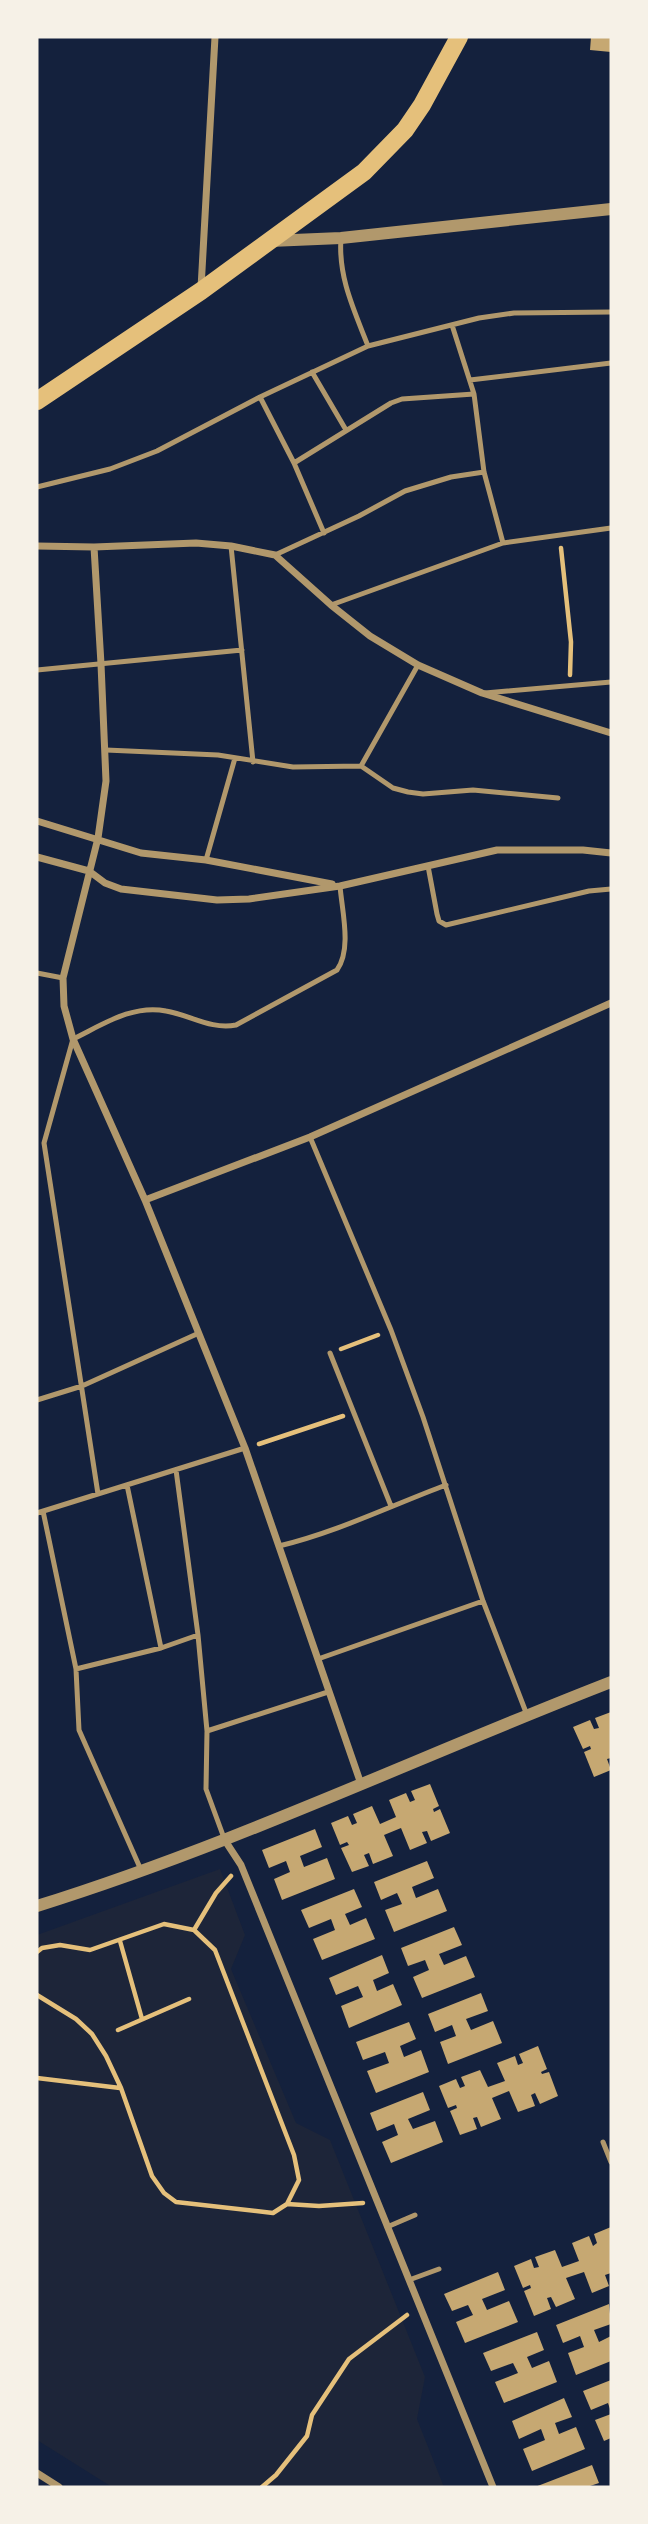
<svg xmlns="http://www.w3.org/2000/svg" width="648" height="2524" font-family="Quicksand,sans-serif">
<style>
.green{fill:#1d2539}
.building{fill:#c6a872}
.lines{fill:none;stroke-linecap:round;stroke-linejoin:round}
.path{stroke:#e5c07b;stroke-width:4.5}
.service{stroke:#b1986c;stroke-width:5}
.minor{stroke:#b1986c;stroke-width:7}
.tertiary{stroke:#b1986c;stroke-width:12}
.primary{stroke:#e5c07b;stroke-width:18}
</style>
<rect width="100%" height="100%" fill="#14213d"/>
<path class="green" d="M220,1869L245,1935L231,1969L296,2123L330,2140L425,2377L417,2419L444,2487H112L37,2440V1935Z"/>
<path class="building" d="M591,37H611V52L590,50Z
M611,1712V1758L607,1759L611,1770L594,1777L584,1752L591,1749L590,1746L583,1749L573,1727L590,1720L594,1729L599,1728L595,1718Z
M430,1784L439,1806L433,1809L434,1812L440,1809L450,1833L431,1841L427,1831L422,1832L427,1843L410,1850L401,1828L384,1835L393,1856L373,1864L369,1853L364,1855L369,1866L352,1872L341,1848L349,1845L347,1842L340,1845L331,1823L348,1816L352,1825L357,1823L353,1814L372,1806L380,1824L396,1817L389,1800L406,1793L410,1802L415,1800L411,1791Z
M315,1829L322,1847L300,1856L304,1867L327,1858L335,1879L282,1900L274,1879L290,1872L286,1861L269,1868L262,1850Z
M427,1861L434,1878L412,1887L416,1898L438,1889L447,1911L394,1932L385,1910L402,1904L397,1893L381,1900L374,1882Z
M354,1889L362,1907L345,1914L350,1925L366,1918L375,1939L322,1960L313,1939L335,1930L331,1919L309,1928L301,1910Z
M454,1927L462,1945L439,1954L444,1965L466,1956L475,1977L422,1998L413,1977L429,1970L425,1960L408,1966L401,1948Z
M382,1955L389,1973L373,1980L377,1991L393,1984L402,2005L349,2028L341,2006L363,1997L358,1986L336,1995L329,1978Z
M481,1993L488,2011L466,2019L471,2030L493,2021L502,2043L448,2064L440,2042L456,2036L452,2025L435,2032L428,2014Z
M409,2022L416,2039L400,2046L404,2057L421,2050L429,2072L376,2093L367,2071L389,2063L385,2052L363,2060L356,2042Z
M538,2046L547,2069L541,2072L542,2074L549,2072L558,2096L540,2104L535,2093L531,2095L535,2106L518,2112L509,2091L492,2098L501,2119L481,2127L477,2117L473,2118L477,2129L460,2135L450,2111L457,2108L456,2105L448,2108L439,2086L456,2079L460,2088L465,2086L461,2077L480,2070L488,2087L505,2081L497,2063L515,2056L518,2065L523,2063L519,2054Z
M423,2092L430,2110L408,2119L413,2129L435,2121L443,2142L391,2163L382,2142L398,2135L394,2124L377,2131L370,2113Z
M611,2227V2273L605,2275L609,2286L592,2293L584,2272L566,2278L575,2299L556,2307L551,2297L547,2298L551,2309L534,2316L524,2291L531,2288L530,2285L523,2288L514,2266L531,2259L534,2268L539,2267L535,2257L555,2250L562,2267L579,2261L572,2243L589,2236L593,2246L597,2243L594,2234Z
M498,2272L505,2290L482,2299L487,2310L509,2301L518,2322L465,2343L456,2322L473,2315L468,2305L452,2311L444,2294Z
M609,2304L611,2324L594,2330L599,2342L611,2336V2361L576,2375L568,2353L584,2347L580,2336L563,2343L556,2325Z
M537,2332L544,2350L527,2357L532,2368L549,2361L557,2382L504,2403L495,2382L518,2373L513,2363L491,2371L483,2353Z
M611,2380V2412L608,2403L591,2410L583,2391Z
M564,2398L572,2417L555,2423L559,2434L576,2427L585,2449L532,2471L523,2449L545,2440L541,2429L519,2439L512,2421Z
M611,2414V2438L604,2441L595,2420Z
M592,2465L599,2483L587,2487H535Z"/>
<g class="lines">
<path class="path" d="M561,548L571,642L570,675
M341,1349L378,1335
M259,1444L343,1416
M194,1930L216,1893L231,1876
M120,1941L142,2019
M37,1952L42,1948L60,1945L90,1950L164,1924L194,1930L215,1950L294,2155L299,2180L287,2204L273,2213L176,2202L164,2193L152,2176L121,2088L106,2056L92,2034L76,2019L37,1995
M118,2030L189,1999
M37,2078L120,2088
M287,2204L319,2206L363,2203
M262,2487L276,2475L307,2436L312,2415L349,2359L407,2315"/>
<path class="service" d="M341,238C338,277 354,310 368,346
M452,325L474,394L484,472L503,543
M312,372L346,430
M470,380L611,363
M260,397L294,463L324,533
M294,463L391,403L402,399L474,394
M37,487L110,469L157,451L260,397L368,346L479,318L514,313L611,312
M231,546L253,762
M275,555L359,516L405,491L451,477L484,472
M331,605L503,543L611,528
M37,670L242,650
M485,693L611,682
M106,750L218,755L293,767L361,766L393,788L408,792L423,794L473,790L558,798
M361,766L418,665
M206,860L235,758
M428,866L437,914L439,921L446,925L589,891L611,889
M37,973L63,978
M310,1137L391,1330L423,1417L483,1601L527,1715
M330,1353L391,1506
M37,1400L82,1386L199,1333
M176,1470L198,1635L207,1731L206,1789L224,1838
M127,1485L161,1648
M98,1494L44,1143L73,1039C102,1025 133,1004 166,1011C190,1015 211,1030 236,1025L337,970C352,949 342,911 340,886
M43,1511L76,1669L79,1730L141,1870
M37,1513L245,1448
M279,1546C337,1532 390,1506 446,1485
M318,1659L483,1601
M76,1669L161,1648L198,1635
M207,1731L328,1692
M603,2142L611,2162
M387,2227L415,2215
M409,2280L439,2269"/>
<path class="minor" d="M201,288L215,37
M37,546L94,547L196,543L231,546L275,555L331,605L370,636L418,665L482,693L611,733
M94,547L101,664L106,781L98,838L63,978L64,1006L73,1039L145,1200L245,1448L361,1784
M37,821L141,853L206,860L332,884
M37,857L89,871L105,883L121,889L217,900L249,899L340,886L497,850H583L611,853
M145,1200L310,1137L611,1003
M224,1839L241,1865L493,2487
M37,2473L59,2487"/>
<path class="tertiary" d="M270,241L341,238L611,209
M37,1906C233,1845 420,1756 611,1682"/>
<path class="primary" d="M37,401L201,291L364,172L405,130L422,105L459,37"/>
</g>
<rect width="648" height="2524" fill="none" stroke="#f6f1e7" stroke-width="77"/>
</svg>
